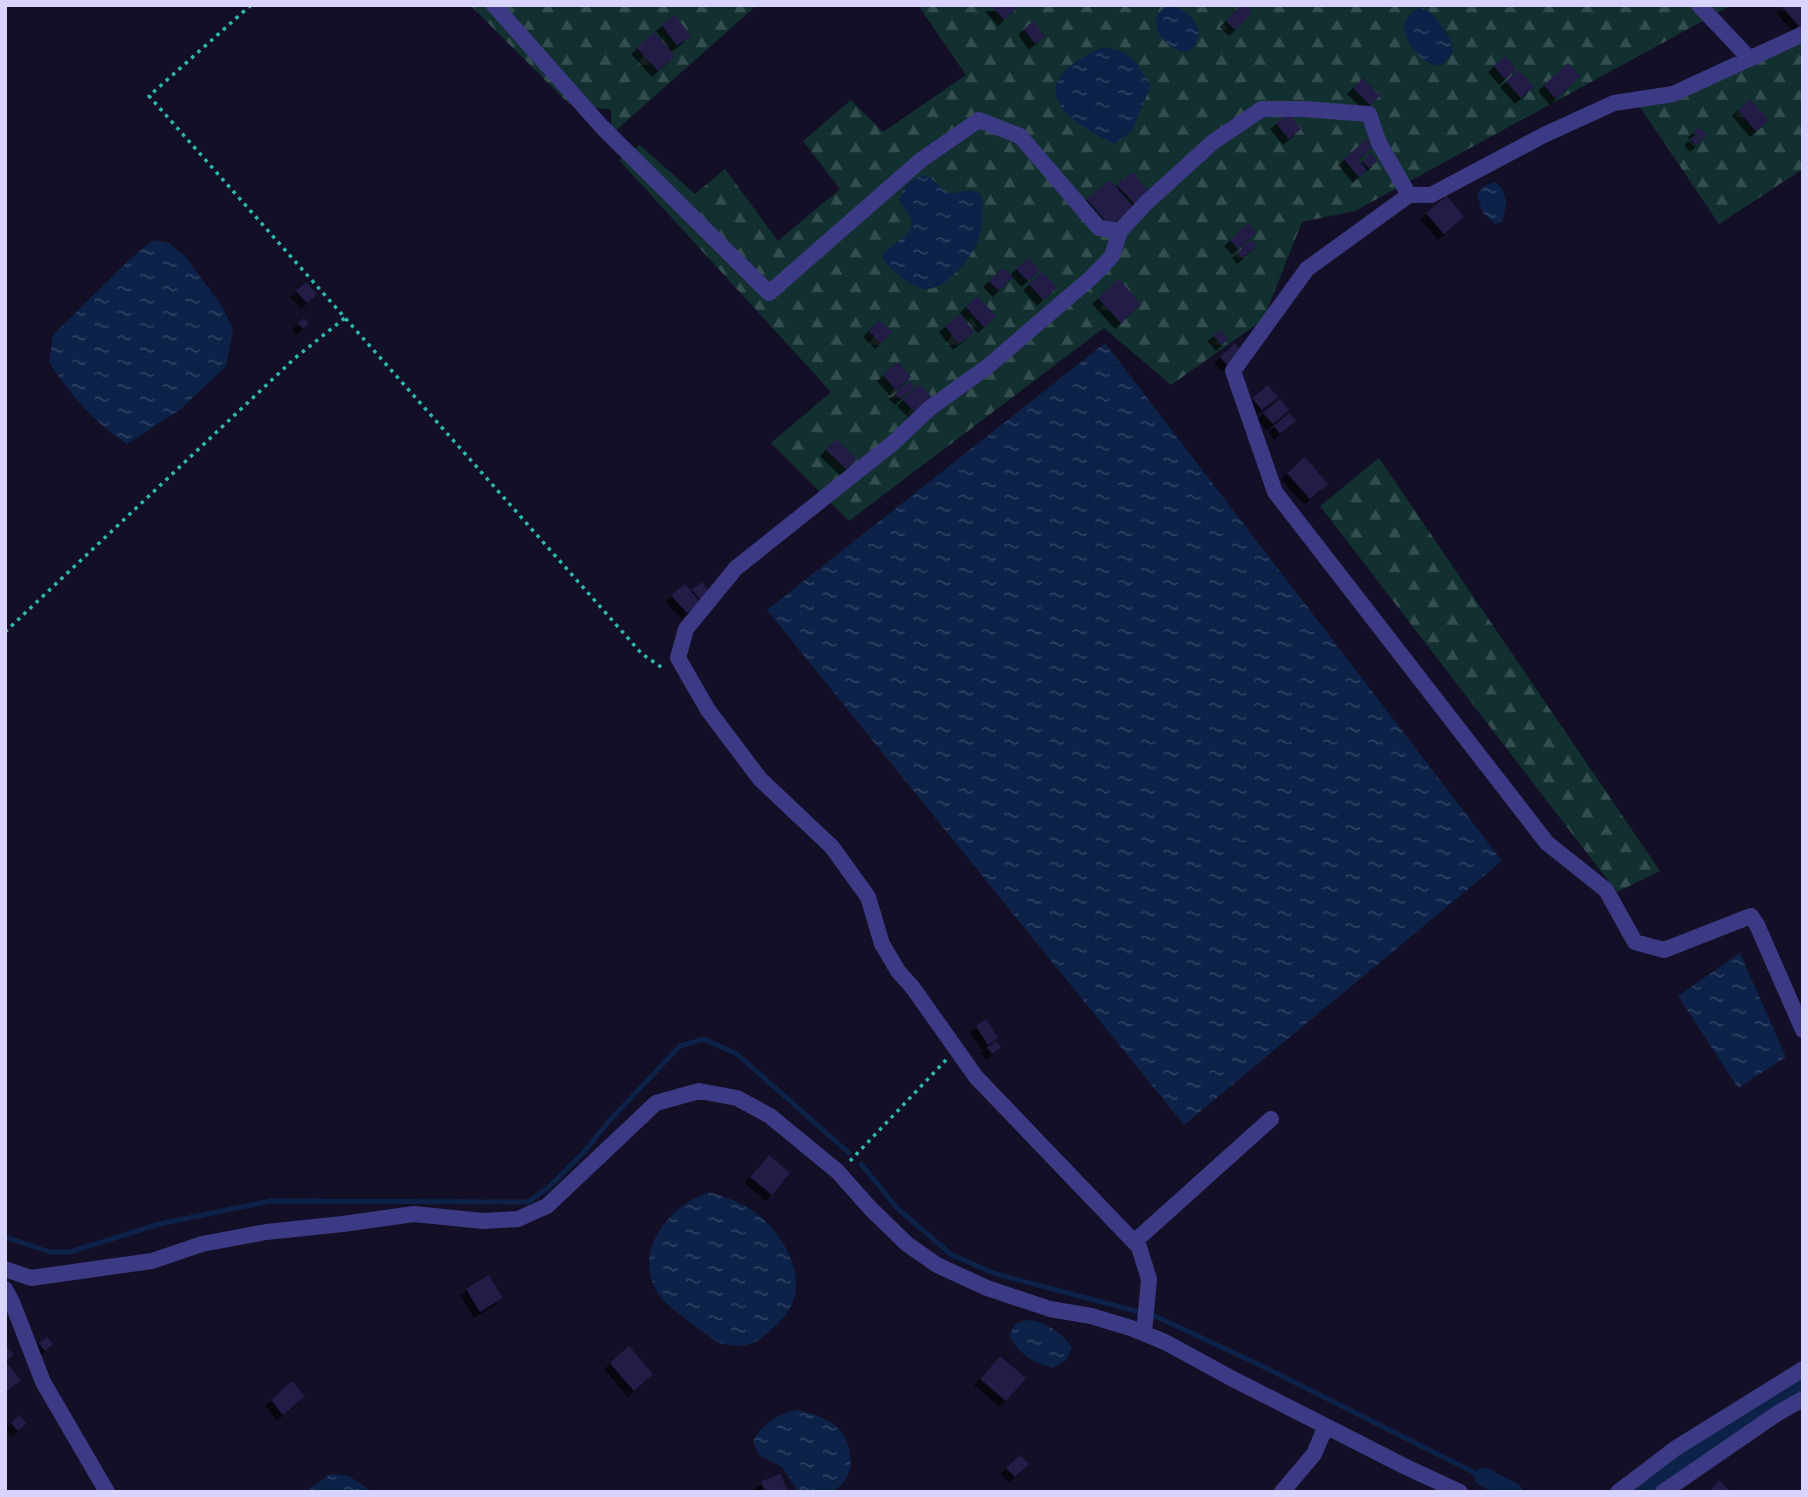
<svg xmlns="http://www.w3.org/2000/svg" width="1808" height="1497" font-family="Mulish,sans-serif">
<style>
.forest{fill:url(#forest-firs)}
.water{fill:url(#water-ripples)}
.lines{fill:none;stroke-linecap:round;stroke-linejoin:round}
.stream{stroke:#0c2248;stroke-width:5}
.canal{stroke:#0c2248;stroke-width:19}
.building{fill:#241b47;filter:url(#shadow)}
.path{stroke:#2fb8b0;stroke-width:3.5;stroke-dasharray:3.5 5;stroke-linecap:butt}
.street{stroke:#3d3a85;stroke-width:16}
</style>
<defs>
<pattern id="forest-firs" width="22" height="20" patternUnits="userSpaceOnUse" patternTransform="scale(1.75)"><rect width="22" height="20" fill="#12302f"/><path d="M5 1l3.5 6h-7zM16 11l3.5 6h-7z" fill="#344d4e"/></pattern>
<pattern id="water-ripples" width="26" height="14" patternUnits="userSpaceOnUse" patternTransform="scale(1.75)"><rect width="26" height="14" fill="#0c2248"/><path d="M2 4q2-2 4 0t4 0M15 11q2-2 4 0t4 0" fill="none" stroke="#2f4163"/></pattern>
<filter id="shadow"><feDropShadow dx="-6" dy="6" stdDeviation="0" flood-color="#0009"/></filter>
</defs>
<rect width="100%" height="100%" fill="#130f26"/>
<path class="forest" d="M470,5H757L611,135V110L569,104Z
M918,5H1732L1355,211L1302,222L1263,320L1171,385L1104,328L849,521L771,443L831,392L619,160L640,145L695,194L725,169L778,241L840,189L803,141L851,100L883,132L966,75Z
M1803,30V169L1719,224L1640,107Z
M1379,458L1660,871L1617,892L1320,506Z"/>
<path class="water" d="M1168,5C1190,8 1213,35 1187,52C1163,50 1142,20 1168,5Z
M1418,8C1430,8 1434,16 1440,24C1453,41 1461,55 1437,66C1420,62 1406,42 1403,26L1410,14Z
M1101,48C1129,47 1137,64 1151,85L1132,131L1115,144C1057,116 1023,84 1101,48Z
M923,175L931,178L949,194L971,190L981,194C983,209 983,229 977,243C970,260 945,290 926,289C909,288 891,270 882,257C887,244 916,237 911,220C909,213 902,206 899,200C904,187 909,180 923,175Z
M1495,182C1509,192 1507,207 1502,222L1495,224L1483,213L1477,195L1482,187Z
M153,240L169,243L184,255L222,306L233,330L226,366L181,409L127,444C94,422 70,395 49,362L53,335L129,260Z
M1105,343L1502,861L1184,1125L767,610Z
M1740,953L1786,1057L1738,1088L1678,996Z
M709,1192C724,1197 740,1201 753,1211C787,1235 816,1289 778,1323C771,1330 763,1338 753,1343C744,1347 726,1346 717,1342C712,1339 671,1308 666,1303C661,1298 654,1288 652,1281C639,1241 674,1204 709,1192Z
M1026,1320C1047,1322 1059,1331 1072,1347L1066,1360L1053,1368C1032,1362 1020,1355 1009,1336L1015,1324Z
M798,1410C810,1413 823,1417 833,1424C854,1440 860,1480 831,1491C822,1494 807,1492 798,1492L782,1467L759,1455L753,1441C760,1425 781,1412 798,1410Z
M331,1474L349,1476L372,1492H305Z"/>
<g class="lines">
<path class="stream" d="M861,1164L897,1208L952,1255L996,1274L1136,1311
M5,1237L50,1252H70L159,1224L271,1201L528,1202L549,1187L584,1152L609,1121L680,1046L704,1039L737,1054L849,1153
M1155,1316L1264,1367L1491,1481"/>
<path class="canal" d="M1484,1477L1513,1492
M1636,1492L1803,1381"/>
</g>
<path class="building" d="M991,5H1020L1004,20Z
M1241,5H1245L1252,13L1235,30L1226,21Z
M1784,5H1803V25L1800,27L1782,7Z
M675,15L691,36L677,46L662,25Z
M1033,21L1045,36L1035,44L1024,29Z
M654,32L675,56L658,71L637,48Z
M1505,56L1516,69L1505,79L1494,66Z
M1568,63L1580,76L1556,99L1544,85Z
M1518,70L1534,87L1521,98L1506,81Z
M1363,78L1380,96L1370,105L1353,88Z
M1750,99L1769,120L1756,131L1738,110Z
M1288,113L1301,129L1289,139L1276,123Z
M1699,127L1707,136L1701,141L1694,132Z
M1695,135L1701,142L1696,146L1690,139Z
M1367,139L1373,147L1358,160L1367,170L1359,177L1344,159Z
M1371,153L1378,161L1369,168L1362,161Z
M1132,172L1150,193L1136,205L1117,185Z
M1110,180L1133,207L1111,227L1087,199Z
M1447,196L1464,217L1444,234L1426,213Z
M1248,223L1256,233L1238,249L1230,240Z
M1251,240L1257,246L1243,258L1238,252Z
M1028,258L1040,270L1028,281L1016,269Z
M1003,268L1013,277L999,291L989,281Z
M1042,272L1057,287L1043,300L1029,284Z
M1119,279L1141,304L1121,323L1098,298Z
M306,282L317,294L307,303L296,291Z
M977,296L996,316L984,327L966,307Z
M960,314L974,332L959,344L945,326Z
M304,318L309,323L303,329L298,323Z
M879,320L892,332L881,343L869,331Z
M1220,330L1228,339L1222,345L1213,335Z
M1235,343L1243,353L1228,366L1220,357Z
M898,362L911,377L896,390L883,375Z
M909,381L914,387L901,399L895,393Z
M919,384L932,397L916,413L903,400Z
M1268,385L1278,397L1262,410L1252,398Z
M1280,399L1289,410L1273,424L1263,413Z
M1289,413L1296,421L1280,434L1274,426Z
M836,439L857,459L847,470L826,450Z
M1305,457L1328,484L1310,499L1287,473Z
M702,582L711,594L702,602L692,590Z
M685,584L700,602L687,613L671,595Z
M986,1019L998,1038L988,1045L976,1026Z
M996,1041L1001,1047L992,1054L987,1047Z
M769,1155L790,1173L772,1195L750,1177Z
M489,1275L503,1298L480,1312L466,1289Z
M47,1337L53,1344L45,1351L39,1343Z
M5,1345L14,1354L7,1361L5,1359Z
M629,1346L653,1374L634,1391L610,1363Z
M1000,1356L1026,1378L1006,1401L980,1379Z
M5,1361L21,1380L8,1391L5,1388Z
M292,1381L305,1396L283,1415L271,1400Z
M19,1415L27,1423L18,1431L11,1423Z
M1020,1455L1029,1464L1015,1477L1006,1468Z
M781,1474L788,1492H765L761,1481Z
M1719,1480L1731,1492H1708Z"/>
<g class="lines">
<path class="path" d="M251,5L149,96L642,654L664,669
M5,632L295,358L346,317
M850,1161L946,1060"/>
<path class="street" d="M494,5L602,127L769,293L921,160L979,120L1020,136L1099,228L1120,231L1146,203L1213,142L1262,109H1303L1369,114L1379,143L1409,195H1431L1544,135L1614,103L1673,94L1803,34
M1699,5L1750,59
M1409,195L1307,269L1233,371L1275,492L1547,843L1606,890L1635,942L1664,950L1751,916L1757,925L1803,1030
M1120,231L1112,256L1092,277L987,367L930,408L893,443L736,568L686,629L678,658L708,710L760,779L832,847L868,897L882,944L898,971L913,988L976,1077L1139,1247L1149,1279L1144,1333
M1134,1242L1271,1119
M5,1269L31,1278L152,1261L202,1244L266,1232L343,1224L414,1214L483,1221L518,1219L547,1206L656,1103L699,1091L737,1098L770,1116L837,1171L870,1208L907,1244L937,1265L987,1288L1050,1309L1091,1316L1131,1328L1165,1342L1231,1378L1406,1467L1460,1492
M5,1289L12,1302L43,1382L107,1492
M1282,1492L1314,1454L1326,1426
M1618,1492L1676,1448L1803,1369
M1663,1492L1778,1413L1803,1399"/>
</g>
<rect width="1808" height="1497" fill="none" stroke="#d9d4ff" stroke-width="14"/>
</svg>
